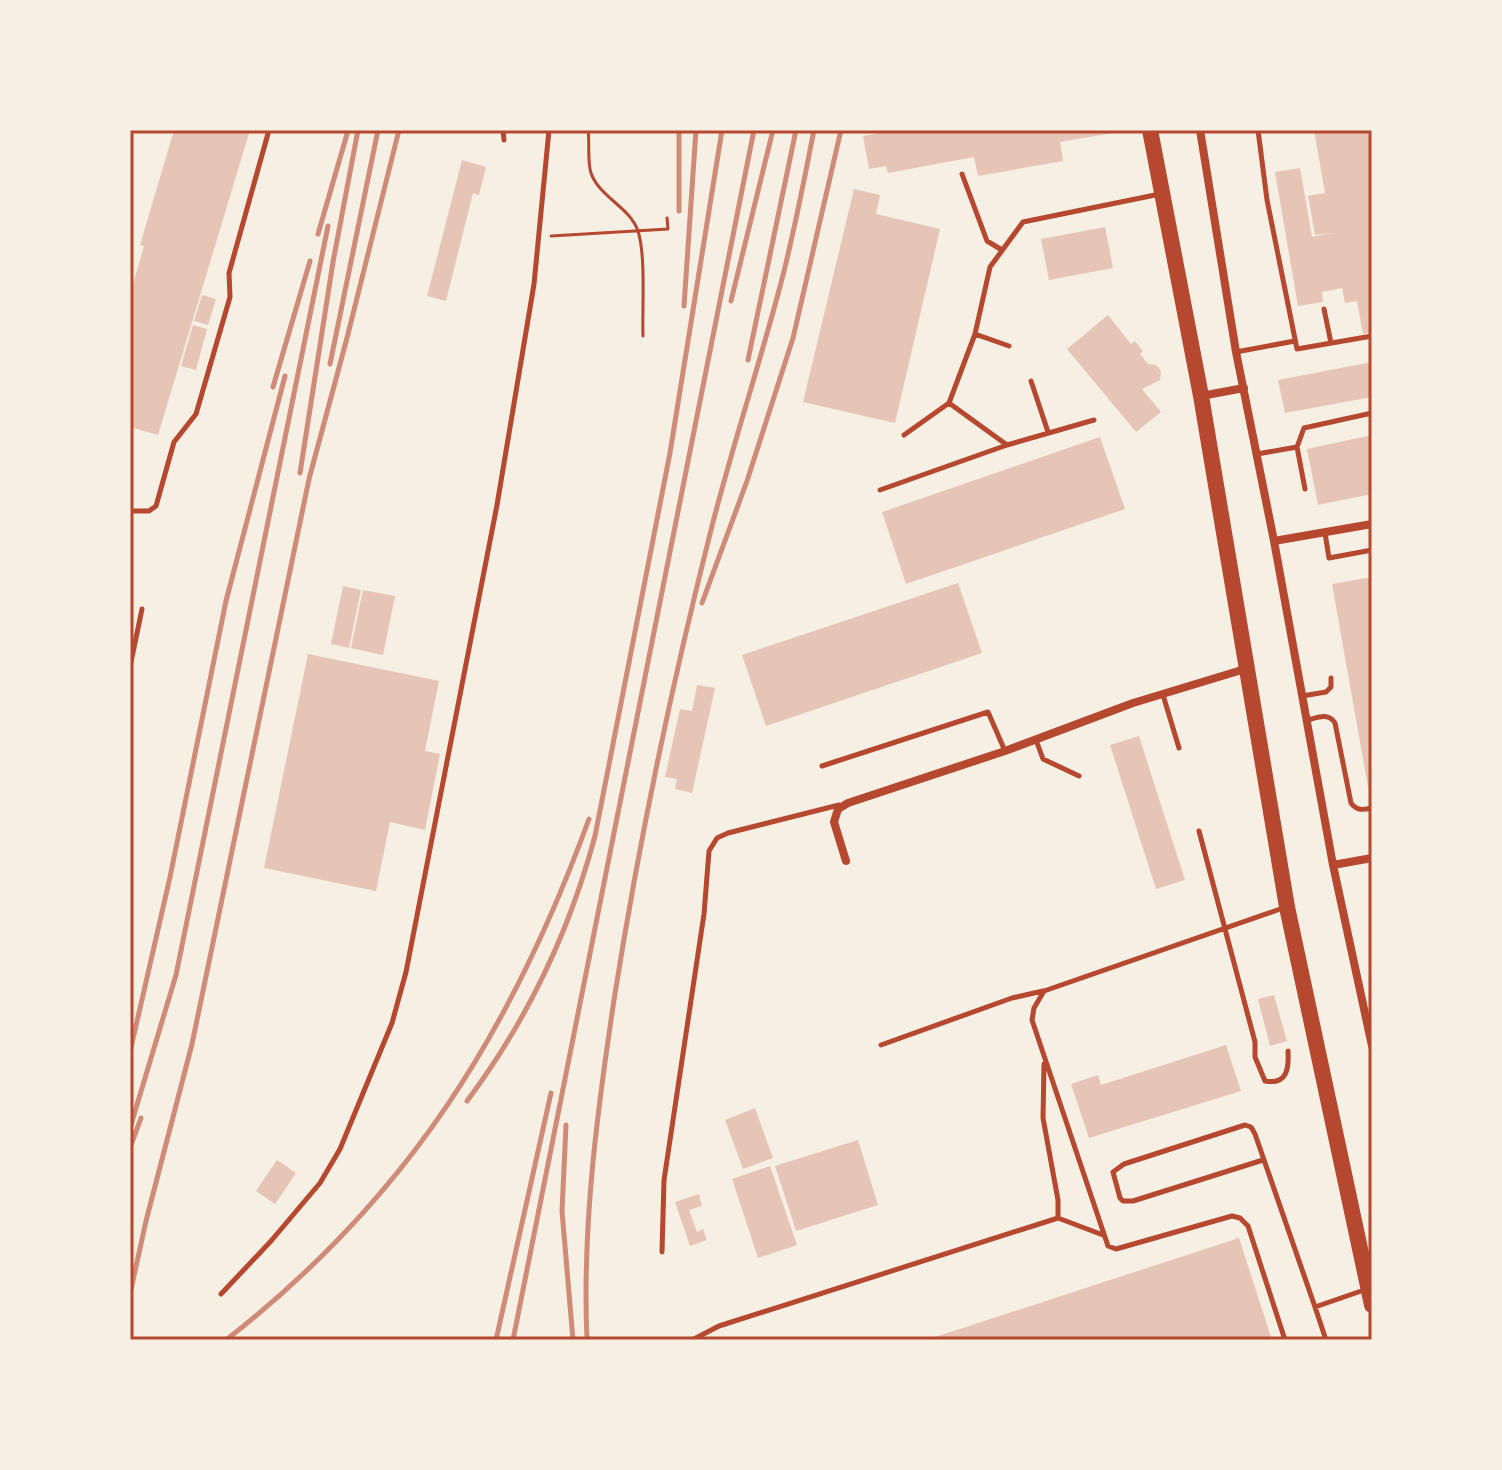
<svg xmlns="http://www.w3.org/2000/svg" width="1502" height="1470" font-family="'Space Grotesk',sans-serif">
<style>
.building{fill:#e6c5b7}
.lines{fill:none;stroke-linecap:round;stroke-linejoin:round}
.path{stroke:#b5482f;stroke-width:3}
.service{stroke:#b5482f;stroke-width:5}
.minor{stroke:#b5482f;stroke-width:8}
.primary{stroke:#b5482f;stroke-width:16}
.rail{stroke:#cf8b77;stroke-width:5}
.neatline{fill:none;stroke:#b5482f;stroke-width:3}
</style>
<rect width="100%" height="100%" fill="#f6efe4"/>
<path class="building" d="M174,130H250L158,435L130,427V294L144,246L140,245Z
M880,130H1119V132L1060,142L1063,161L978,176L974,157L888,173L886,166L869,169L863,136L881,133Z
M1314,130H1372V332L1363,334L1357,301L1345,303L1342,288L1322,292L1323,302L1298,306L1275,172L1300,168L1312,237L1332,233L1315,235L1308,196L1325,193Z
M462,160L486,167L479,195L473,193L446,301L427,296Z
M854,189L880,195L876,214L940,229L895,423L803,402Z
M1105,227L1113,268L1049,280L1041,239Z
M202,295L216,299L208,325L194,321Z
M1108,315L1131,344L1135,341L1143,351L1140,354L1148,364L1156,365L1161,371L1160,380L1142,389L1161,412L1136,432L1067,349Z
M193,325L207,329L196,370L181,366Z
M1372,362V397L1285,413L1278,380Z
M1372,435V494L1318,505L1307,449Z
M1100,437L1125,509L906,584L882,512Z
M1372,577V786L1368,787L1332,584Z
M958,583L982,653L766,726L742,655Z
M343,586L361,590L349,648L331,644Z
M363,590L395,596L383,655L351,648Z
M308,654L439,681L425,751L440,754L425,830L390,822L376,891L264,868Z
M697,685L715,688L692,793L675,789L677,779L665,777L680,709L692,711Z
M1139,736L1185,880L1156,889L1110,745Z
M1274,995L1287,1041L1270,1046L1258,999Z
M1226,1045L1241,1091L1089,1138L1071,1084L1098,1075L1101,1085Z
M755,1108L773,1158L743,1169L725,1120Z
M858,1140L878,1205L796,1231L775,1166Z
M277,1160L296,1173L275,1204L256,1191Z
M770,1166L797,1245L758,1258L732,1179Z
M699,1194L702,1206L689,1210L697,1232L703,1229L707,1240L690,1246L675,1202Z
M1239,1238L1272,1340H929V1339Z"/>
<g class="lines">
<path class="path" d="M588,130C590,144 587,161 591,173C599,197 630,207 638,231C646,256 642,308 643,336
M551,236L668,229L667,218"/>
<path class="service" d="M503,130L504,140
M1258,130L1267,200L1297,349L1372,336
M962,174L987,241L1002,250
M1324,309L1331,343
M975,334L1009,346
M1236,352L1295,341
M1031,381L1048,432
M949,403L1007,445L1094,420
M904,435L949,403L975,334L990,267L1023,222L1160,194
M1257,454L1297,447
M1305,489L1297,447L1304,428L1372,413
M880,490L1007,445
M130,511H149L156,506L174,442L196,414L230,297L229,273L269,130
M1325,533L1329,558L1372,550
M130,667L142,609
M1163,695L1179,748
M1302,696L1326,692L1331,687V678
M1307,720C1317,718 1328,712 1335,723L1351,803C1357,811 1363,810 1372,808
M1036,740L1043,759L1079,776
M822,766L988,712L1005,751
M1199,831L1255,1042V1057L1265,1081C1287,1085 1289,1069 1288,1051
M881,1045L1012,998L1043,991
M1044,1064L1043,1118L1058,1200V1218
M1263,1160L1133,1201H1123L1120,1198L1113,1172L1124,1164L1245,1125L1251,1127L1255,1134L1315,1307L1367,1289
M662,1252L664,1180L704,914L709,851L717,838L728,833L839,805
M221,1294L271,1241L320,1183L340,1149L392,1023L406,972L497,505L534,284L549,130
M1315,1307L1326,1340
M692,1340L719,1326L1058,1218L1103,1235
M1285,1340L1248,1226L1240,1218L1232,1216L1116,1249L1108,1246L1032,1020L1034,1008L1044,991L1286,907"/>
<path class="minor" d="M1200,130L1236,352L1274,541L1333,865L1372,1046
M1201,396L1244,388
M1274,541L1372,524
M846,861L834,822L838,809L848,803L1005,751L1133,703L1245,669
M1333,865L1372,858"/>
<path class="primary" d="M1150,130L1201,396L1287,907L1372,1305"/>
<path class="rail" d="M679,211V130
M318,234L347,134
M731,301L773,130
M684,306L696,130
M748,360L796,130
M330,364L378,130
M273,387L310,261
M300,473L333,262L358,130
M702,603L747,481L793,338L841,130
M130,1052L170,877L226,601L285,376
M467,1101C527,1021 569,933 595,836L670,453L722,130
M566,1125L562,1211L573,1340
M130,1128L176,975L328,226
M130,1148L141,1118
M130,1294L146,1221L192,1044L309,479L347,338L399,130
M226,1340C407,1199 511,1033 589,819
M496,1340L551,1093
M513,1340L754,130
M587,1340C582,1226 597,1113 614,1000C639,841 672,683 712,526C732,448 757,372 778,294C793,240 803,185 814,130"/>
</g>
<rect width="1502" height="1470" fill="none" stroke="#f6efe4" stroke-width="264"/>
<rect x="132" y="132" width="1238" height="1206" class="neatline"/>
</svg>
